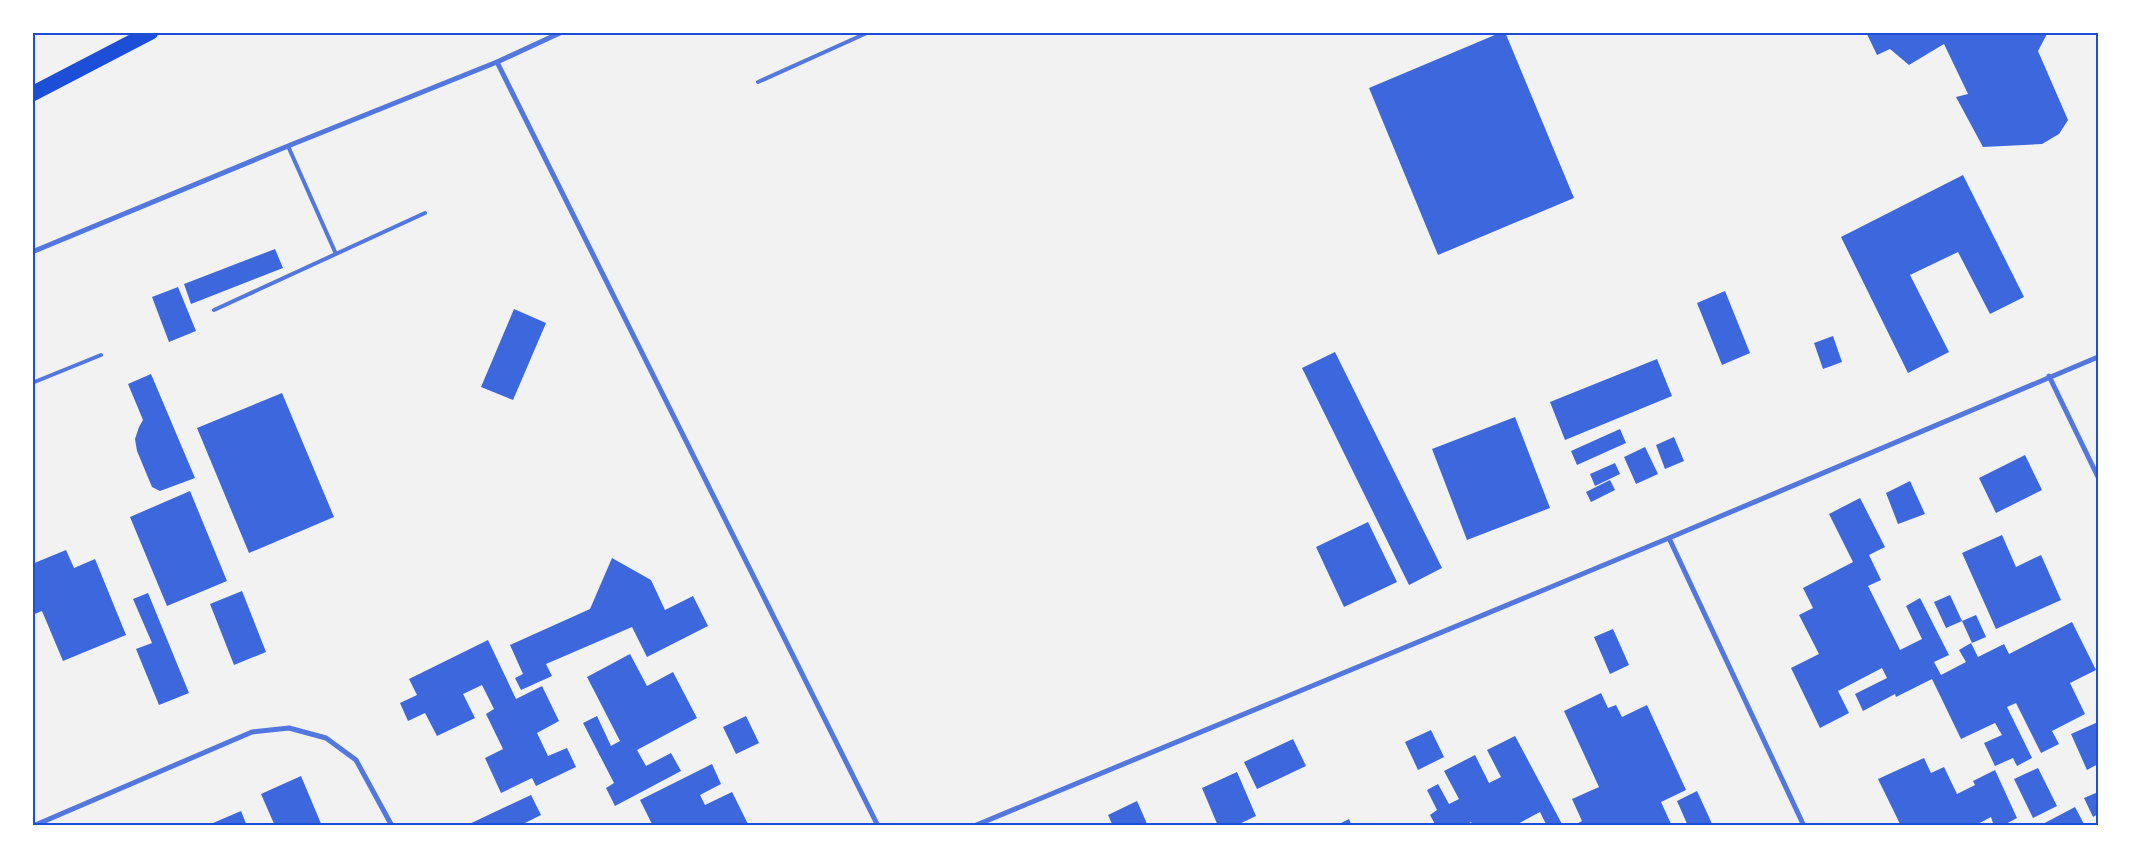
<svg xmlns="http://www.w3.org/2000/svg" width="2131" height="858" font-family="Manrope,sans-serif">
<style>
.building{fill:#3d67dc}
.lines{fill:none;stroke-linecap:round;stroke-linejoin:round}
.service{stroke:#5277de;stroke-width:4}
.minor{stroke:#5277de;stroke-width:5}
.motorway{stroke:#1d4ed8;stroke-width:15}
.neatline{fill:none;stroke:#1d4ed8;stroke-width:2}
</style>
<rect width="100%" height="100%" fill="#f2f2f2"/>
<path class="building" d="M1502,32H1505L1574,198L1438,255L1369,88Z
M1866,32H2048L2038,51L2068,120L2059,134L2042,144L1983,147L1956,97L1968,94L1944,44L1909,65L1890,49L1877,55Z
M1963,175L2024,297L1990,314L1958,252L1910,275L1949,352L1908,373L1841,237Z
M275,249L283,268L191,304L184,284Z
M178,287L196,331L169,342L152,297Z
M1725,291L1750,353L1722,365L1697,303Z
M514,309L546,323L513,400L481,387Z
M1833,336L1842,362L1823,369L1814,343Z
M1335,352L1442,568L1409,585L1302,368Z
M1657,359L1672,396L1565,440L1550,402Z
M151,374L195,478L160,491L152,487L137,451L135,439L139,427L143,420L128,384Z
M282,393L334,517L249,553L197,428Z
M1515,417L1550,508L1467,540L1432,449Z
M1620,429L1626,443L1577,465L1571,451Z
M1674,437L1684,461L1665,469L1656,445Z
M1645,447L1658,474L1636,484L1624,457Z
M2025,455L2042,490L1996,513L1979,478Z
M1615,463L1620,474L1595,486L1590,474Z
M1610,480L1615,490L1591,502L1586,492Z
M1910,481L1925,514L1898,524L1886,493Z
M190,491L227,581L167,606L130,517Z
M1860,498L1885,547L1869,555L1881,580L1868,586L1900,650L1922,639L1906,606L1920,598L1949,655L1934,662L1941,675L1966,662L1959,650L1971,643L1978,657L2004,644L2009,654L2072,622L2096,670L2070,683L2085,714L2052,731L2059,744L2041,753L2016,703L2007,707L2032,758L2017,766L2013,758L1995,766L1984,743L2002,735L1995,723L1961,739L1932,679L1896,697L1895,694L1863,711L1855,694L1887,678L1882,668L1838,691L1849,713L1820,728L1791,668L1819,654L1799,615L1813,608L1803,588L1853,562L1829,514Z
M1368,522L1397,582L1344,607L1316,547Z
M2002,535L2016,567L2041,555L2061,600L1996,629L1962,553Z
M66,550L74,568L95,559L126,635L63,661L42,611L32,615V585L35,584L32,578V564Z
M612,558L651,580L665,610L693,596L708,626L647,657L632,627L546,664L552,676L521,690L515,678L523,674L510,645L590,609Z
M242,591L266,652L234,665L210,604Z
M148,593L189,693L159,705L136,649L152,643L133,599Z
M1950,595L1962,621L1976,615L1986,637L1972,643L1962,621L1946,628L1934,602Z
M1613,629L1629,665L1610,674L1594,637Z
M488,640L516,699L542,686L559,721L537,733L548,756L567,748L576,767L536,786L532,778L501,793L485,758L503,749L486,714L494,709L482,685L463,694L475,718L437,736L425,713L408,721L400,703L417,695L409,679Z
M630,654L647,686L673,672L697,718L637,750L646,766L671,753L681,771L615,806L606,788L614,783L583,723L597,716L611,746L620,741L587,677Z
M1601,693L1608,708L1616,705L1622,717L1647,705L1686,790L1661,802L1672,826H1573L1582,821L1572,799L1599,787L1564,711Z
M746,716L759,743L736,754L723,727Z
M2098,722V764L2087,770L2071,734Z
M1431,730L1444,757L1418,770L1405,742Z
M1515,736L1562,824L1547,826L1540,812L1514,826H1473L1471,822L1464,826H1436L1430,815L1437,810L1427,790L1438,784L1449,804L1459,799L1444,771L1475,755L1489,783L1501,777L1487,750Z
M1293,739L1306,766L1257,789L1244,762Z
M1924,758L1931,773L1944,767L1957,794L1975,785L1973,781L1995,770L2017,818L2002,826H1994L1991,817L1974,826H1901L1878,779Z
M712,764L721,784L700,795L705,805L732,792L749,826H653L640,800Z
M2038,768L2057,806L2033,818L2014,779Z
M1237,772L1256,816L1235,826H1218L1202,788Z
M301,776L322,826H275L261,794Z
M1697,791L1713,826H1688L1677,801Z
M2098,792V814L2093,817L2084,798Z
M531,795L541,815L519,826H465Z
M1137,801L1148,826H1113L1108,815Z
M2075,807L2085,826H2039Z
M241,811L247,826H206Z
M1349,819L1352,826H1335Z"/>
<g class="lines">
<path class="service" d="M758,82L869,32
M288,146L336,254
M214,310L425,213
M32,383L101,355"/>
<path class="minor" d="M497,62L878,826
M32,252L288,146L497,62L562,32
M2049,376L2098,477
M1669,538L1804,826
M33,826L252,732L289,728L326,738L356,760L392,826
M974,826L1669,538L2098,357"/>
<path class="motorway" d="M32,94L151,32"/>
</g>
<rect width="2131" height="858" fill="none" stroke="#ffffff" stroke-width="68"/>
<rect x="34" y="34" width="2063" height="790" class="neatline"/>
</svg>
